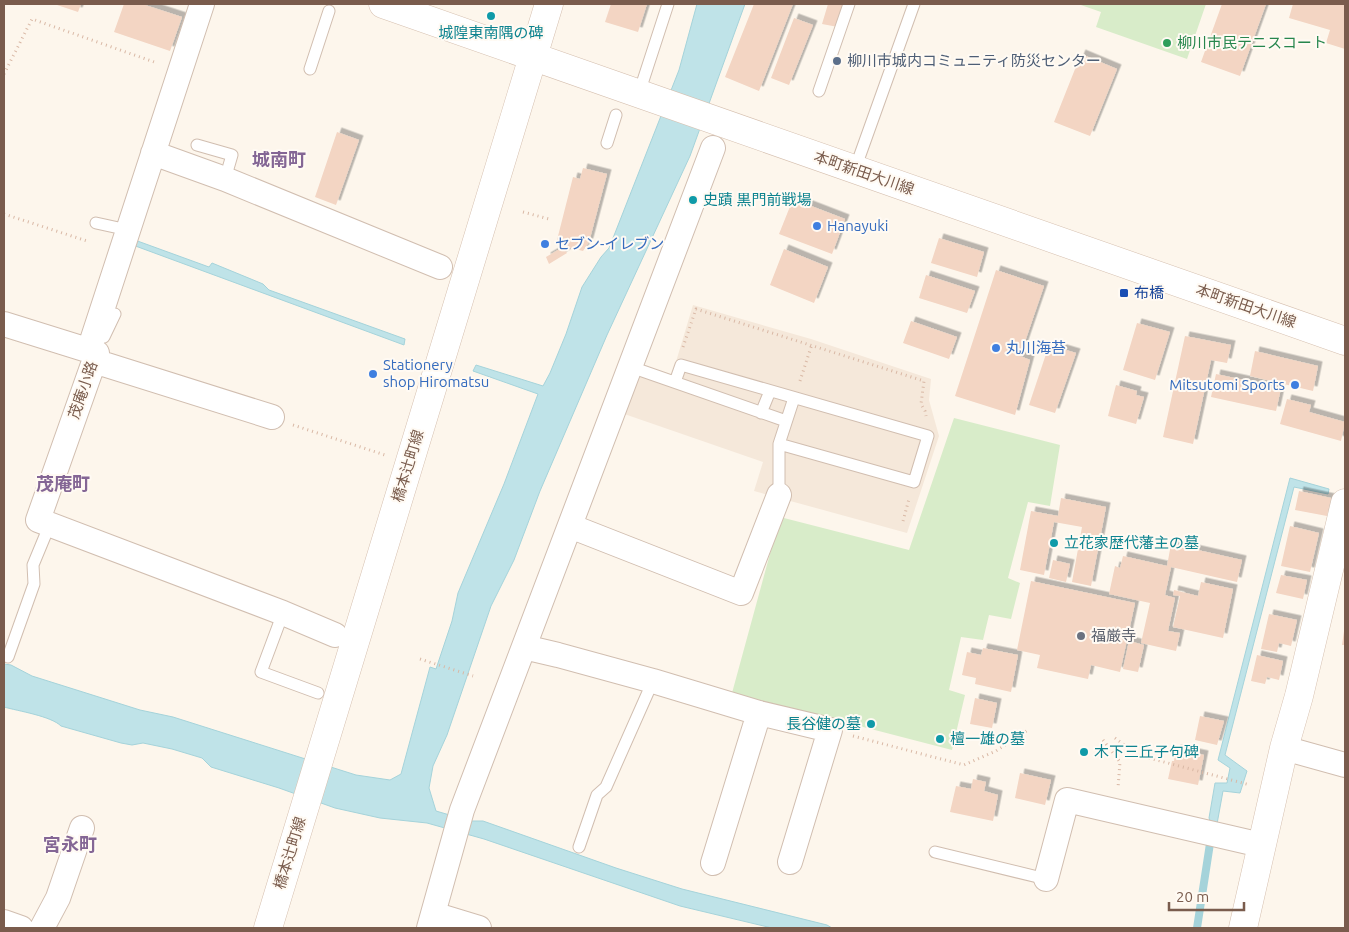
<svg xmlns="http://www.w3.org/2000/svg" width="1349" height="932" font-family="Ubuntu,'Noto Sans JP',sans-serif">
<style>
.residential{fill:#f5e8da}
.green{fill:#d8ecc9}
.water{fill:#bfe3e8;stroke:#a5d3da}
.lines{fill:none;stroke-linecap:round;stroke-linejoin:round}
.stream{stroke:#a5d3da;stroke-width:8}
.building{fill:#f3d5c3;filter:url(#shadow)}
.lane-casing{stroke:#d1beb0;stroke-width:13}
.street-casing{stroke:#d1beb0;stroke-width:26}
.secondary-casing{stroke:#d6c0b0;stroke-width:29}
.path{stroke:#d9b8a5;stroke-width:3;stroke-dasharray:1 4;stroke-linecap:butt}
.lane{stroke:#fff;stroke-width:11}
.street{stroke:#fff;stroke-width:24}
.secondary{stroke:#fff;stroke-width:28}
.culture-dot{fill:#0f9aa8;stroke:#fffaf3;stroke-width:2}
.leisure-dot{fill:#2e9e5b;stroke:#fffaf3;stroke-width:2}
.service-dot{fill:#5c6f8a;stroke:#fffaf3;stroke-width:2}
.shop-dot{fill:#3f7fe0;stroke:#fffaf3;stroke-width:2}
.transit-dot{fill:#1a4fb4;stroke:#fffaf3;stroke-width:2}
.worship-dot{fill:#6b7280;stroke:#fffaf3;stroke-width:2}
.labels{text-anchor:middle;stroke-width:4;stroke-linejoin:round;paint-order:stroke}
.culture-label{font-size:15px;fill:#0d838f;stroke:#fffaf3;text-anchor:start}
.leisure-label{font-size:15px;fill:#27864d;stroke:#fffaf3;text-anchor:start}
.service-label{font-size:15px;fill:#4e5e75;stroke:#fffaf3;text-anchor:start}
.street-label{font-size:15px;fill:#7a5c4d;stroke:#fffaf3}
.shop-label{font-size:15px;fill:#366cbe;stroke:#fffaf3;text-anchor:start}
.transit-label{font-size:15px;fill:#164399;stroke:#fffaf3;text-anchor:start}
.worship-label{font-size:15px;fill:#5b616d;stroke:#fffaf3;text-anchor:start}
.quarter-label{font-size:18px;font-weight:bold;fill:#846695;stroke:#fffaf3}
</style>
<defs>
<filter id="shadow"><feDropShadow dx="4.5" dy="-4.5" stdDeviation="0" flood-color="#0004"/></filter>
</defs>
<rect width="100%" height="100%" fill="#fdf6ec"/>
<path class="residential" d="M693,305L811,339L931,379L929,400L939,436L907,533L754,491L763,462L607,408L626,360L672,375Z"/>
<path class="green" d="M1078,4H1206L1187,59L1096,27L1101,12Z
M954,418L1060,445L1050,506L1028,502L1008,578L1020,583L1011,619L989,615L983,640L961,637L949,690L965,695L952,750L732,693L780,517L909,550Z"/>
<path class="water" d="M697,4H745L690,156L607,335L540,491L514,560L491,606L447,735L433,766L429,788L436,811L470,821H483L616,868L682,889L827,925L832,928H772L680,906L484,839L427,823L380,818L335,808L279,788L211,767L202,758L172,749L143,743L132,745L121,743L61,726C51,716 18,711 4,707V664L11,665L32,676L140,710L173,717L356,775L390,780L401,774L430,667L436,669L452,621L458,593L504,484L538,394L473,371L476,365L543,386L550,373L566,334L582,287L601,257L609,248L615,233L679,70Z
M132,239L209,267L212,263L263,284L269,290L405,339L404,345L130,244Z
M1290,478L1329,489L1328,494L1294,487L1225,755L1247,771L1240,793L1223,791L1217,824L1211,823L1209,818L1215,783H1227L1230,768L1218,760Z"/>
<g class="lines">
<path class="stream" d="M1197,928L1211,837"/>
</g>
<path class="building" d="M54,4H81L78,12Z
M124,4H142L182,17L170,51L114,32Z
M611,4H647L638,32L605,22Z
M754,4H793L759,91L725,77Z
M828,4H846L838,27L822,24Z
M1222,4H1266L1240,76L1201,62Z
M1293,4H1345V49L1326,43L1330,30L1289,18Z
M794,18L813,25L789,85L771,78Z
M1081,54L1117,69L1090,136L1054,122Z
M337,132L359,140L336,205L315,197Z
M583,168L607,174L589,242L583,251L556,244L573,177L580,179Z
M793,199L845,219L832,254L779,234Z
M939,238L984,252L977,277L931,263Z
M563,247L567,253L549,264L546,257Z
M784,249L828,267L814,303L770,285Z
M996,270L1044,286L1020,356L1030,360L1015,415L955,396Z
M926,275L975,291L967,313L919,298Z
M911,321L957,337L949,359L903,343Z
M1137,323L1170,332L1155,380L1123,370Z
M1185,336L1231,345L1227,363L1211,360L1193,444L1163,437Z
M1049,345L1076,353L1055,413L1029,405Z
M1255,351L1318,366L1313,391L1250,376Z
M1216,374L1281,388L1276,411L1211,397Z
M1116,385L1137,391L1136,395L1144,397L1136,424L1108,416Z
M1287,399L1311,405L1309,412L1345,422L1341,441L1280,424Z
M1299,491L1331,498L1327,516L1295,510Z
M1061,498L1106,507L1091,586L1072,582L1082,527L1054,522L1044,575L1020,570L1031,511L1058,516Z
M1290,526L1319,533L1310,572L1281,566Z
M1171,544L1242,560L1237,582L1171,567L1165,595L1175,598L1168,631L1180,633L1176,651L1141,643L1150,603L1109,594L1115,566L1120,568L1123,556L1167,566Z
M1053,560L1070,564L1066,582L1049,578Z
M1281,575L1307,580L1303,599L1276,593Z
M1031,581L1135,603L1120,672L1091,665L1088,679L1037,668L1040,655L1017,650Z
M1201,582L1233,589L1223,638L1173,627L1180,596L1173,595L1174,590L1198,596Z
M1269,614L1297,620L1291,646L1279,643L1277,652L1261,649Z
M1344,631H1345V645H1342Z
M1129,641L1144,645L1138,672L1123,669Z
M983,648L1018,655L1011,692L975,684L976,678L962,675L967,652L981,655Z
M1257,655L1283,661L1279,680L1267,677L1265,684L1251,681Z
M975,698L997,703L992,728L970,724Z
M1200,716L1224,721L1217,745L1195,740Z
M1176,749L1204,755L1198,785L1168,779L1172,761H1174Z
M1020,773L1051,780L1045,805L1015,798Z
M973,779L986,782L984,791L998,795L993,821L950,812L956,786L971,789Z"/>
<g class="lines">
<g class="lane-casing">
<path id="lane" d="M310,69L329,11
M819,91L849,4
M639,93L668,4
M607,143L616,115
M197,145L232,155L225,179
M855,169L914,4
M96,223L128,230
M104,337L115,314
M631,367L786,421
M675,382L681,365L928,436L914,482L779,444
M761,413L770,391
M779,495V444L794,398
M283,613L261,672L318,693
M8,657L34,584L33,565L50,524
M579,847L597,795L606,787L653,681
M935,852L1046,879"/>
</g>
<g class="street-casing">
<path id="street" d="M153,153L225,179L440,267
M4,324L97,353L38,520L283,613L335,635
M89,350L202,4
M94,361L272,417
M570,526L741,593L779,495
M524,647L558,655L653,681L759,713L830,730L790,862
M1284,748L1345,765
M713,863L759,713
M1046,879L1067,800L1261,845
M433,914L479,928
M4,922L21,928
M42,928L58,898L82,828
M429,928L462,810L713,148"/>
</g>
<g class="secondary-casing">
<path id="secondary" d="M383,4L1345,341
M268,928L549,4
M1243,928L1284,748L1299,696L1345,503"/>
</g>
<path class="path" d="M4,74L32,19L157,63
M523,212L549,219
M4,214L87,241
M683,347L696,309L924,381L921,404L925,411L926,416
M800,381L812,344
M293,425L385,455
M903,521L909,499
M420,659L473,676
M853,736L964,765L996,751L1028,730
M1115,738L1138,755L1250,785
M1103,740L1120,762L1118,788"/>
<use href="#lane" class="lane"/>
<use href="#street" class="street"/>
<use href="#secondary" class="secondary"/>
</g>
<g class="culture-dot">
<circle cx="491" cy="16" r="5"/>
<circle cx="693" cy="200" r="5"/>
<circle cx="1054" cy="543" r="5"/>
<circle cx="871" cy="724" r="5"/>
<circle cx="940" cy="739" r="5"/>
<circle cx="1084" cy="752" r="5"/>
</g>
<circle class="leisure-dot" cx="1167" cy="43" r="5"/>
<circle class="service-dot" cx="837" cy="61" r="5"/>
<g class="shop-dot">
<circle cx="817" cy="226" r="5"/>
<circle cx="545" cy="244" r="5"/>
<circle cx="996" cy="348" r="5"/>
<circle cx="373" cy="374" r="5"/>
<circle cx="1295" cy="385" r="5"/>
</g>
<rect class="transit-dot" x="1119" y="288" width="10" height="10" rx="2.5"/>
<circle class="worship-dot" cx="1081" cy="636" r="5"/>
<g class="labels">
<g class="culture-label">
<text x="491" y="38" text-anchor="middle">城隍東南隅の碑</text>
<text x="703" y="205">史蹟 黒門前戦場</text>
<text x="1064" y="548">立花家歴代藩主の墓</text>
<text x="861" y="729" text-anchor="end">長谷健の墓</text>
<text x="950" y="744">檀一雄の墓</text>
<text x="1094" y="757">木下三丘子句碑</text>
</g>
<g class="leisure-label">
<text x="1177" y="48">柳川市民テニスコート</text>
</g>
<g class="service-label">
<text x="847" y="66">柳川市城内コミュニティ防災センター</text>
</g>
<g class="street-label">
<text transform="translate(864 173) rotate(19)" y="5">本町新田大川線</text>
<text transform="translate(1246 306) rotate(19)" y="5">本町新田大川線</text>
<text transform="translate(83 390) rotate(-71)" y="5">茂庵小路</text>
<text transform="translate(408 466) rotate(-73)" y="5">橋本辻町線</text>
<text transform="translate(290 853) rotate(-73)" y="5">橋本辻町線</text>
</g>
<g class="shop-label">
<text x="827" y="231">Hanayuki</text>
<text x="555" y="249">セブン-イレブン</text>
<text x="1006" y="353">丸川海苔</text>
<text x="383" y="370">Stationery<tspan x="383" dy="17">shop Hiromatsu</tspan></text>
<text x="1285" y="390" text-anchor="end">Mitsutomi Sports</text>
</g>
<g class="transit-label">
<text x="1134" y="298">布橋</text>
</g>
<g class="worship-label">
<text x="1091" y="641">福厳寺</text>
</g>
<g class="quarter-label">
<text x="279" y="166">城南町</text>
<text x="63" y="490">茂庵町</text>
<text x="70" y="851">宮永町</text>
</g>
</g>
<rect width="1349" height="932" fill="none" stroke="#7a5c4d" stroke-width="10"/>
<path d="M1169 902v8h75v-8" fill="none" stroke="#7a5c4d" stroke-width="2.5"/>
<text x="1176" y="902" font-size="15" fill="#7a5c4d" stroke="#fffaf3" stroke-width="4" paint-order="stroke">20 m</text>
</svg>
